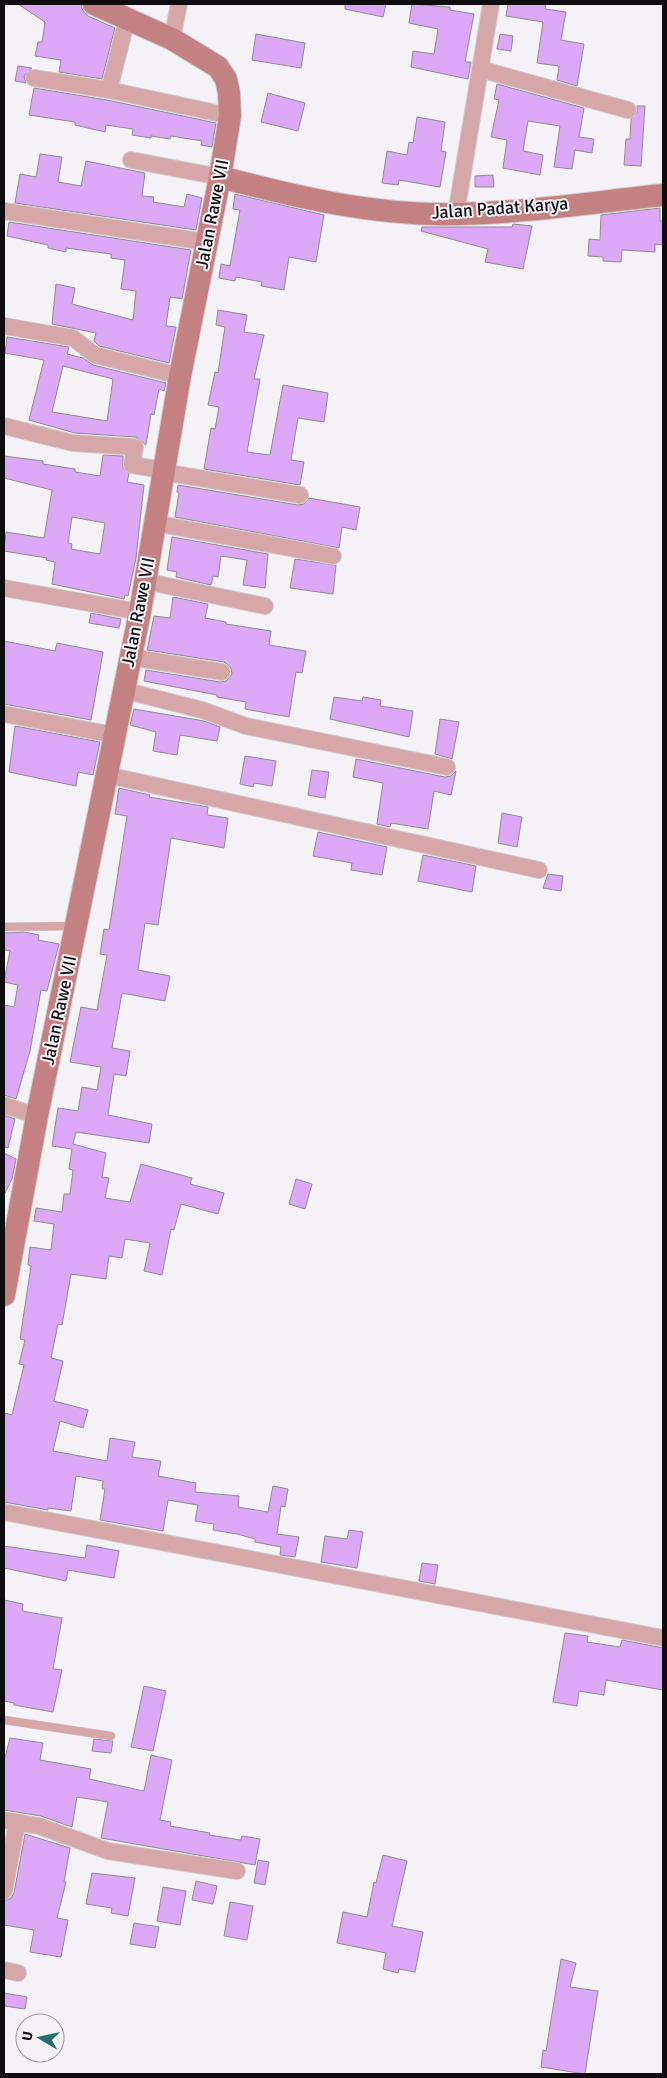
<svg xmlns="http://www.w3.org/2000/svg" width="667" height="2078" font-family="Signika,sans-serif">
<style>
.building{fill:#dba8f7;stroke:#8e8b90;fill-rule:evenodd}
.lines{fill:none;stroke-linecap:round;stroke-linejoin:round}
.lane-casing{stroke:#d0cdd2;stroke-width:9}
.street-casing{stroke:#d0cdd2;stroke-width:18}
.secondary-casing{stroke:#d0cdd2;stroke-width:24}
.lane{stroke:#d5a7a8;stroke-width:8}
.street{stroke:#d5a7a8;stroke-width:16}
.secondary{stroke:#c38184;stroke-width:22}
.labels{text-anchor:middle;stroke-width:4;stroke-linejoin:round;paint-order:stroke}
.street-label{font-size:18px;fill:#0e0c0e;stroke:#f5f2f7}
</style>
<rect width="100%" height="100%" fill="#f5f2f7"/>
<path class="building" d="M18,4H81L83,11L88,16L115,28L102,79L59,72L61,60L35,56L38,42H42L45,22Z
M345,4H386L383,17L345,9Z
M412,4L450,7V10L474,14L465,62H471L468,79L411,67L413,51L434,54L438,29L409,23Z
M508,4H546L545,9L566,12L561,40L584,44L577,86L557,80L559,66L537,63L543,22L506,16Z
M256,34L305,43L301,68L252,60Z
M500,34L513,36L511,51L497,49Z
M18,66L32,68L24,76L26,83L15,81Z
M497,84L584,108L579,137L594,139L592,153L575,150L572,169L554,167L560,126L528,121L523,151L543,155L540,175L503,168L507,140L491,137L499,100L494,99Z
M34,88L107,100L216,123L212,147L201,145L202,141L171,136L170,139L151,136V138L132,135L133,129L106,125L105,132L75,125V122L29,115Z
M268,93L305,103L298,131L261,122Z
M637,106H645L641,166L624,165L626,139H630L631,119L637,113Z
M417,117L445,122L441,151L446,152L440,187L399,180L398,185L382,183L387,151L407,155L409,142L413,143Z
M40,154L62,157L58,182L81,186L86,161L145,173L142,196L154,197L153,202L184,207L187,194L202,198L196,230L15,203L20,174L36,177Z
M493,175L494,187H475V176Z
M235,194L324,215L316,262L289,257L284,290L261,286L262,282L236,277L235,281L219,278L221,264L230,266L240,210L233,209Z
M660,208V221H663V245L655,244V252L622,250L621,262L603,261V257L588,256L589,239L600,240L601,215Z
M9,222L191,250L182,299L170,297L166,326L176,327L169,363L99,346L94,341L96,333L52,324L56,284L75,288L72,304L133,320L136,291L121,289L125,260L111,258V254L66,248V252L48,248V245L7,236Z
M513,224L532,226L523,269L485,262L488,249L421,231L422,227H512Z
M218,310L247,315L244,332L264,335L254,379H260L247,452L270,455L283,385L328,393L324,422L298,418L291,460L304,462L300,485L204,469L211,428L215,429L219,407L208,405L215,372L218,373L225,327L216,325Z
M7,337L69,347L67,354L83,358L93,365L166,383L164,391L159,389L154,415L151,414L146,445L136,437L75,433L29,420L44,360L5,353ZM63,366L113,379L107,421L52,412Z
M103,455L123,456V468L129,474L127,482L144,485L136,558L128,596L125,595L124,599L52,584L55,562L46,560L47,558L4,551L6,532L44,538L52,490L4,478V456L43,461V464L75,469V472L100,476ZM72,517L105,523L100,554L71,549L72,544L68,543Z
M178,485L298,505L304,504L309,498L360,507L356,530L342,527L339,548L175,517L179,493L177,492Z
M172,537L268,554L265,588L243,585L247,560L221,556L218,577L213,576L211,585L176,577L177,572L167,570Z
M295,559L336,565L333,594L290,588Z
M173,597L208,604L205,618L226,622V624L271,631L269,645L306,651L302,673L296,672L289,717L245,709L246,702L217,697V695L144,681L146,670L220,682L226,681L232,674L231,668L224,662L147,650L154,616L170,618Z
M91,613L121,619L119,628L89,623Z
M4,641L55,651L57,643L103,652L91,720L4,704Z
M334,697L362,701L363,697L381,700L380,706L413,711L409,737L330,719Z
M134,709L204,721L220,727L217,741L180,735L177,755L153,751L156,732L130,725Z
M440,719L459,722L452,759L435,754Z
M15,726L100,742L93,775L78,772L76,786L9,772Z
M245,756L276,761L272,786L254,783L253,787L240,784Z
M356,759L445,777L451,776L456,771L451,795L434,791L428,829L391,823L390,827L377,824L383,783L353,777Z
M312,770L329,772L325,798L308,795Z
M119,788L150,795L149,797L208,807L207,815L228,818L224,848L171,838L158,925L145,923L138,970L170,976L165,1001L122,993L112,1048L130,1051L126,1076L114,1074L108,1115L152,1124L149,1143L76,1132L73,1144L106,1153L102,1177L109,1178L105,1198L130,1202L141,1164L192,1178L190,1184L224,1193L218,1214L181,1204L174,1230L171,1229L162,1275L144,1271L150,1243L125,1239L122,1258L109,1256L106,1279L71,1274L62,1325L58,1324L51,1358L63,1361L54,1401L88,1410L83,1428L60,1421L53,1451L107,1461L110,1438L135,1442L132,1457L161,1461L158,1476L196,1483L195,1492L239,1496L238,1507L268,1512L273,1486L288,1489L285,1507L281,1506L277,1534L299,1537L295,1557L280,1555L281,1547L255,1542V1539L237,1534L213,1530L214,1524L195,1521L198,1505L168,1500L163,1531L100,1520L105,1489H102L103,1481L76,1476L71,1511L48,1508V1510L4,1502V1419L5,1413L12,1415L24,1365L19,1364L25,1340L20,1339L31,1266L28,1265L30,1247L51,1250L54,1224L34,1221L36,1208L62,1212L64,1194H70L73,1170L69,1169L72,1149L52,1146L58,1108L78,1111L82,1087L97,1090L101,1067L70,1062L81,1007L97,1010L107,955L100,954L104,929L109,930L127,816L115,814Z
M502,813L522,817L517,847L498,843Z
M318,832L387,847L382,875L351,870L352,863L313,856Z
M423,855L476,866L472,892L418,881Z
M548,874L563,876L561,891L543,888Z
M24,932L39,935L38,940L59,944L47,991L41,990L30,1051L16,1099L4,1095V1005L14,1007L18,985L4,982L10,951L4,950V933Z
M4,1115L15,1119L8,1148L4,1147Z
M4,1153L16,1159L12,1179L4,1195Z
M296,1179L312,1184L305,1209L289,1204Z
M349,1530L363,1532L357,1568L321,1562L325,1536L347,1539Z
M87,1545L119,1551L114,1578L68,1570L66,1581L4,1568V1546L85,1558Z
M422,1563L438,1565L435,1584L419,1581Z
M4,1600L23,1604L22,1611L62,1618L53,1669L62,1670L53,1712L14,1705V1703L4,1701Z
M565,1633L588,1636L587,1642L620,1647L622,1640L663,1648V1690L606,1680L604,1695L579,1691L577,1706L553,1702Z
M144,1686L166,1691L153,1751L131,1747Z
M10,1738L43,1743L40,1760L91,1769L89,1779L144,1791L151,1755L172,1760L160,1820L171,1822L170,1826L210,1833L209,1835L241,1840L242,1836L260,1839L255,1865L101,1838L108,1802L77,1797L72,1827L41,1816L4,1810V1761Z
M94,1739L113,1741L111,1753L92,1751Z
M25,1834L70,1848L64,1882H66L57,1918L68,1920L61,1957L30,1952L34,1930L4,1925V1901L11,1898L14,1893Z
M383,1855L407,1861L392,1926L423,1932L415,1972L399,1969L398,1973L383,1969L386,1953L337,1943L343,1912L367,1917L374,1882L376,1883Z
M258,1860L269,1862L265,1885L254,1883Z
M92,1873L135,1878L128,1916L111,1913L112,1908L86,1904Z
M196,1881L217,1886L213,1904L192,1900Z
M163,1887L186,1891L180,1925L157,1921Z
M230,1902L253,1906L247,1940L224,1936Z
M134,1923L159,1927L155,1948L130,1944Z
M561,1959L576,1963L570,1987L598,1991L585,2074L541,2067L543,2050L546,2051Z
M4,1993L27,1997L25,2009L4,2006Z"/>
<g class="lines">
<g class="lane-casing">
<path id="lane" d="M4,927L74,926
M4,1720L111,1736"/>
</g>
<g class="street-casing">
<path id="street" d="M172,39L179,4
M480,69L628,110
M34,78L109,90L230,116
M109,90L127,19
M131,160L220,177
M4,211L206,242
M456,214L491,4
M4,326L73,338L95,355L180,376
M4,426L73,443L135,447L132,465L163,470
M163,472L300,495
M154,523L333,556
M144,581L265,606
M4,588L140,612
M130,657L222,672
M123,690L202,710L246,726L447,767
M4,714L114,735
M107,775L539,870
M4,1105L37,1116
M4,1512L663,1638
M4,1820L39,1826L108,1851L237,1871
M4,1891L17,1823
M4,1970L18,1973"/>
</g>
<g class="secondary-casing">
<path id="secondary" d="M220,177C296,197 376,216 455,214C525,213 595,202 663,195
M4,1295L37,1116L140,612L180,376L220,177L230,116L229,93L226,79L218,67L172,39L94,4"/>
</g>
<use href="#lane" class="lane"/>
<use href="#street" class="street"/>
<use href="#secondary" class="secondary"/>
</g>
<g class="labels">
<g class="street-label">
<text transform="translate(500 208) rotate(-4)" y="6">Jalan Padat Karya</text>
<text transform="translate(212 214) rotate(-79)" y="6">Jalan Rawe VII</text>
<text transform="translate(138 612) rotate(-79)" y="6">Jalan Rawe VII</text>
<text transform="translate(59 1010) rotate(-78)" y="6">Jalan Rawe VII</text>
</g>
</g>
<rect width="667" height="2078" fill="none" stroke="#0e0c0e" stroke-width="10"/>
<g transform="translate(40 2038) rotate(279)"><circle r="24" fill="#f5f2f7" stroke="#99969a"/>
<path d="M0-4L9 19L0 12L-9 19Z" fill="#276f66"/>
<text y="-8" font-size="14" font-weight="bold" text-anchor="middle" fill="#0e0c0e">U</text>
</g>
</svg>
